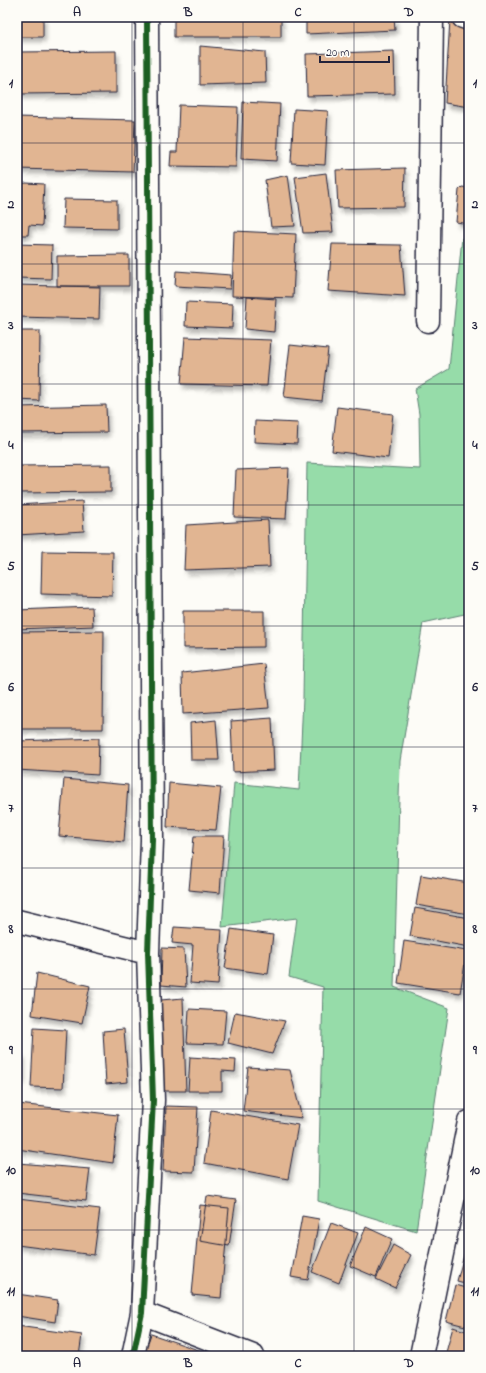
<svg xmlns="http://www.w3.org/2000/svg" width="486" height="1373" font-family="'Indie Flower',sans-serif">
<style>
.green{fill:#96dca9;stroke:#5c7f72}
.building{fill:#e1b592;stroke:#22223b;filter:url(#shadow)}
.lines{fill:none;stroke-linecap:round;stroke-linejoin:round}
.minor-casing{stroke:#22223b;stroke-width:25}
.minor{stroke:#fdfcf7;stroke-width:22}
.cycleway-casing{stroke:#fdfcf7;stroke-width:8}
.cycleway{stroke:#1b5e20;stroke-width:6}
.grid{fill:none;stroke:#22223b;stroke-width:1;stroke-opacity:0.55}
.neatline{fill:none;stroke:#22223b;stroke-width:1.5}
.grid-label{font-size:13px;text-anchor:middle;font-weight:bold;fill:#22223b}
</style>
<defs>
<filter id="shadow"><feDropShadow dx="2.5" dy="4.5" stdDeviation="2" flood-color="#0004"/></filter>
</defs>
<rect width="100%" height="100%" fill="#fdfcf7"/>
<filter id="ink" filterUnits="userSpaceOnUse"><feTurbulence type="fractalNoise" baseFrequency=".025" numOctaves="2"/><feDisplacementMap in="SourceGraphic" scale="8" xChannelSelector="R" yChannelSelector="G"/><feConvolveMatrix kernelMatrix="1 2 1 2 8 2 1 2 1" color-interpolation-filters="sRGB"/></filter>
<g filter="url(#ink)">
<path class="green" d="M462,238L469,239V613L423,623L400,761L394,987L449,1008L416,1231L318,1201L323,987L289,977L297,918L222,927L234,783L299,790L303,698L307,463L420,469L419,414L415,389L449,369Z"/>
<path class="building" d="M17,17H43V37H17Z
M174,17H281V37H174Z
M306,17H394L395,30L306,34Z
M450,19L469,25V107L445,103Z
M200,46L265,52L266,83L200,85Z
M116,51V93L19,94V52Z
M394,51L395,94L307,96L306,54Z
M243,102L280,104L277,161L241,159Z
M179,105L238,107L236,167L170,166L171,152H177Z
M294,109L328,111L325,165L291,163Z
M17,117L135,120L133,172L17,169Z
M405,168L404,207L338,208L336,170Z
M326,173L333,232L303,233L295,177Z
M288,175L295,226L271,227L265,180Z
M26,183L44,184L42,226L29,225L28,235H17V185Z
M462,187L469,188V224L456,222L459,190Z
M64,199L117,200V229L63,228Z
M234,231L296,234L293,298L232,296Z
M17,244L52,245L51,279L17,278Z
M332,244L401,245L405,296L328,291Z
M129,255V286H57V256Z
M176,271L231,275L230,289L175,286Z
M17,285L100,287L99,319L17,317Z
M247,297L276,299L274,332L245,329Z
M186,302L233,304L232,328L185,326Z
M17,331H40L39,401L17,400Z
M185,337L271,340L267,386L181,384Z
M290,345L328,349L322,401L284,397Z
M106,405L107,432L17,433V407Z
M337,407L393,414L388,458L332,451Z
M255,421L298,423L297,444L254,442Z
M111,465V492L17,493V466Z
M289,468L286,519L234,517L236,470Z
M82,501L84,531L17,535V505Z
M268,520L270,567L184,570L186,525Z
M42,551L113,552L112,596L41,594Z
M92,607L93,626L17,629V610Z
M183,611H264V647L183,648Z
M104,631L103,729H17V632Z
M264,664L269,708L183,714L182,673Z
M272,718L274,770L233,772L231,721Z
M216,720L219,760H191L190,723Z
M99,738L98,775L17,770L18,741Z
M64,779L128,785L124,842L59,836Z
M169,783L221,788L216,830L167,827Z
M194,836H224L220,893L189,890Z
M421,875L469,883V914L416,905Z
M415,908L469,918V947L410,936Z
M174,927L222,930L218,985L190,983L193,945L172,943Z
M231,929L273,935L268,974L225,968Z
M404,941L467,951L460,993L398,983Z
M162,948L184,949L186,987L161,985Z
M37,973L90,986L82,1023L32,1015Z
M183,998L186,1091H164L161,1000Z
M189,1009L226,1011L223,1044L187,1043Z
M235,1012L285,1021L272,1054L228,1043Z
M34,1028L66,1030L63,1088L31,1087Z
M124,1029L128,1082L106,1084L103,1031Z
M17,1054H22V1079H17Z
M190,1057L236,1060L235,1072L222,1071V1091H188Z
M248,1067L290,1070L302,1118L243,1111Z
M18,1104L118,1115L113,1163L17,1149Z
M166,1106L198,1107L194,1172L163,1171Z
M211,1110L298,1125L288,1179L204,1163Z
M18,1163L90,1169L86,1201L17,1193Z
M207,1196L236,1200L229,1246L200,1241Z
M18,1199L100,1209L94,1255L17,1245Z
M200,1205L229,1208L221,1298L192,1295Z
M302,1216L319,1219L308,1280L291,1277Z
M331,1223L358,1233L339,1283L312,1272Z
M366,1227L392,1239L376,1277L350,1266Z
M467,1244L469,1245V1284L457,1281Z
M393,1245L411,1255L395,1288L376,1279Z
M455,1285L469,1289V1327L446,1321Z
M17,1294L58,1300L55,1322L17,1316Z
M17,1326L82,1335L79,1356H17Z
M453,1327L469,1332V1356H445Z
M151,1334L216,1356H143Z"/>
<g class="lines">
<g class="minor-casing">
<path id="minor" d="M463,17L469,19
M428,321L432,17
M17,921L148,953
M142,1313L253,1356
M133,1356L142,1313L153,1100L148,953L152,840L147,17
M421,1356L469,1122"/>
</g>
<use href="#minor" class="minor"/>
<g class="cycleway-casing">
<path id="cycleway" d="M133,1356L142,1313L153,1100L148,953L152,840L147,17"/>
</g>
<use href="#cycleway" class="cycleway"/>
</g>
</g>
<path class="grid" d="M132,17V1356M243,17V1356M354,17V1356M17,143H469M17,264H469M17,384H469M17,505H469M17,626H469M17,747H469M17,868H469M17,989H469M17,1109H469M17,1230H469"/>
<rect width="486" height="1373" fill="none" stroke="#fdfcf7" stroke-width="44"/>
<path d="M320 56v6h69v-6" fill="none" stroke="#22223b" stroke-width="2"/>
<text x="326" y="56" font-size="12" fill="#22223b" stroke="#fdfcf7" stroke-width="3" paint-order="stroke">20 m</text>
<rect x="22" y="22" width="442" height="1329" class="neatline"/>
<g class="grid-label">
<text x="77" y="16">A</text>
<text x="188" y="16">B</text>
<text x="298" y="16">C</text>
<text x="409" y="16">D</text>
<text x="11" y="87">1</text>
<text x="475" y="87">1</text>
<text x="11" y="208">2</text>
<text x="475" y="208">2</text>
<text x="11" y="329">3</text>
<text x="475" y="329">3</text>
<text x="11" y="449">4</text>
<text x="475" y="449">4</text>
<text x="11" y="570">5</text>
<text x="475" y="570">5</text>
<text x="11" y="691">6</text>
<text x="475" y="691">6</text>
<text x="11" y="812">7</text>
<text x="475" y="812">7</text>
<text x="11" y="933">8</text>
<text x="475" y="933">8</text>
<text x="11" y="1054">9</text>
<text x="475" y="1054">9</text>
<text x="11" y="1174">10</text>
<text x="475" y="1174">10</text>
<text x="11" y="1295">11</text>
<text x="475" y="1295">11</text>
<text x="77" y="1367">A</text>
<text x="188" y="1367">B</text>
<text x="298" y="1367">C</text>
<text x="409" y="1367">D</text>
</g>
</svg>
